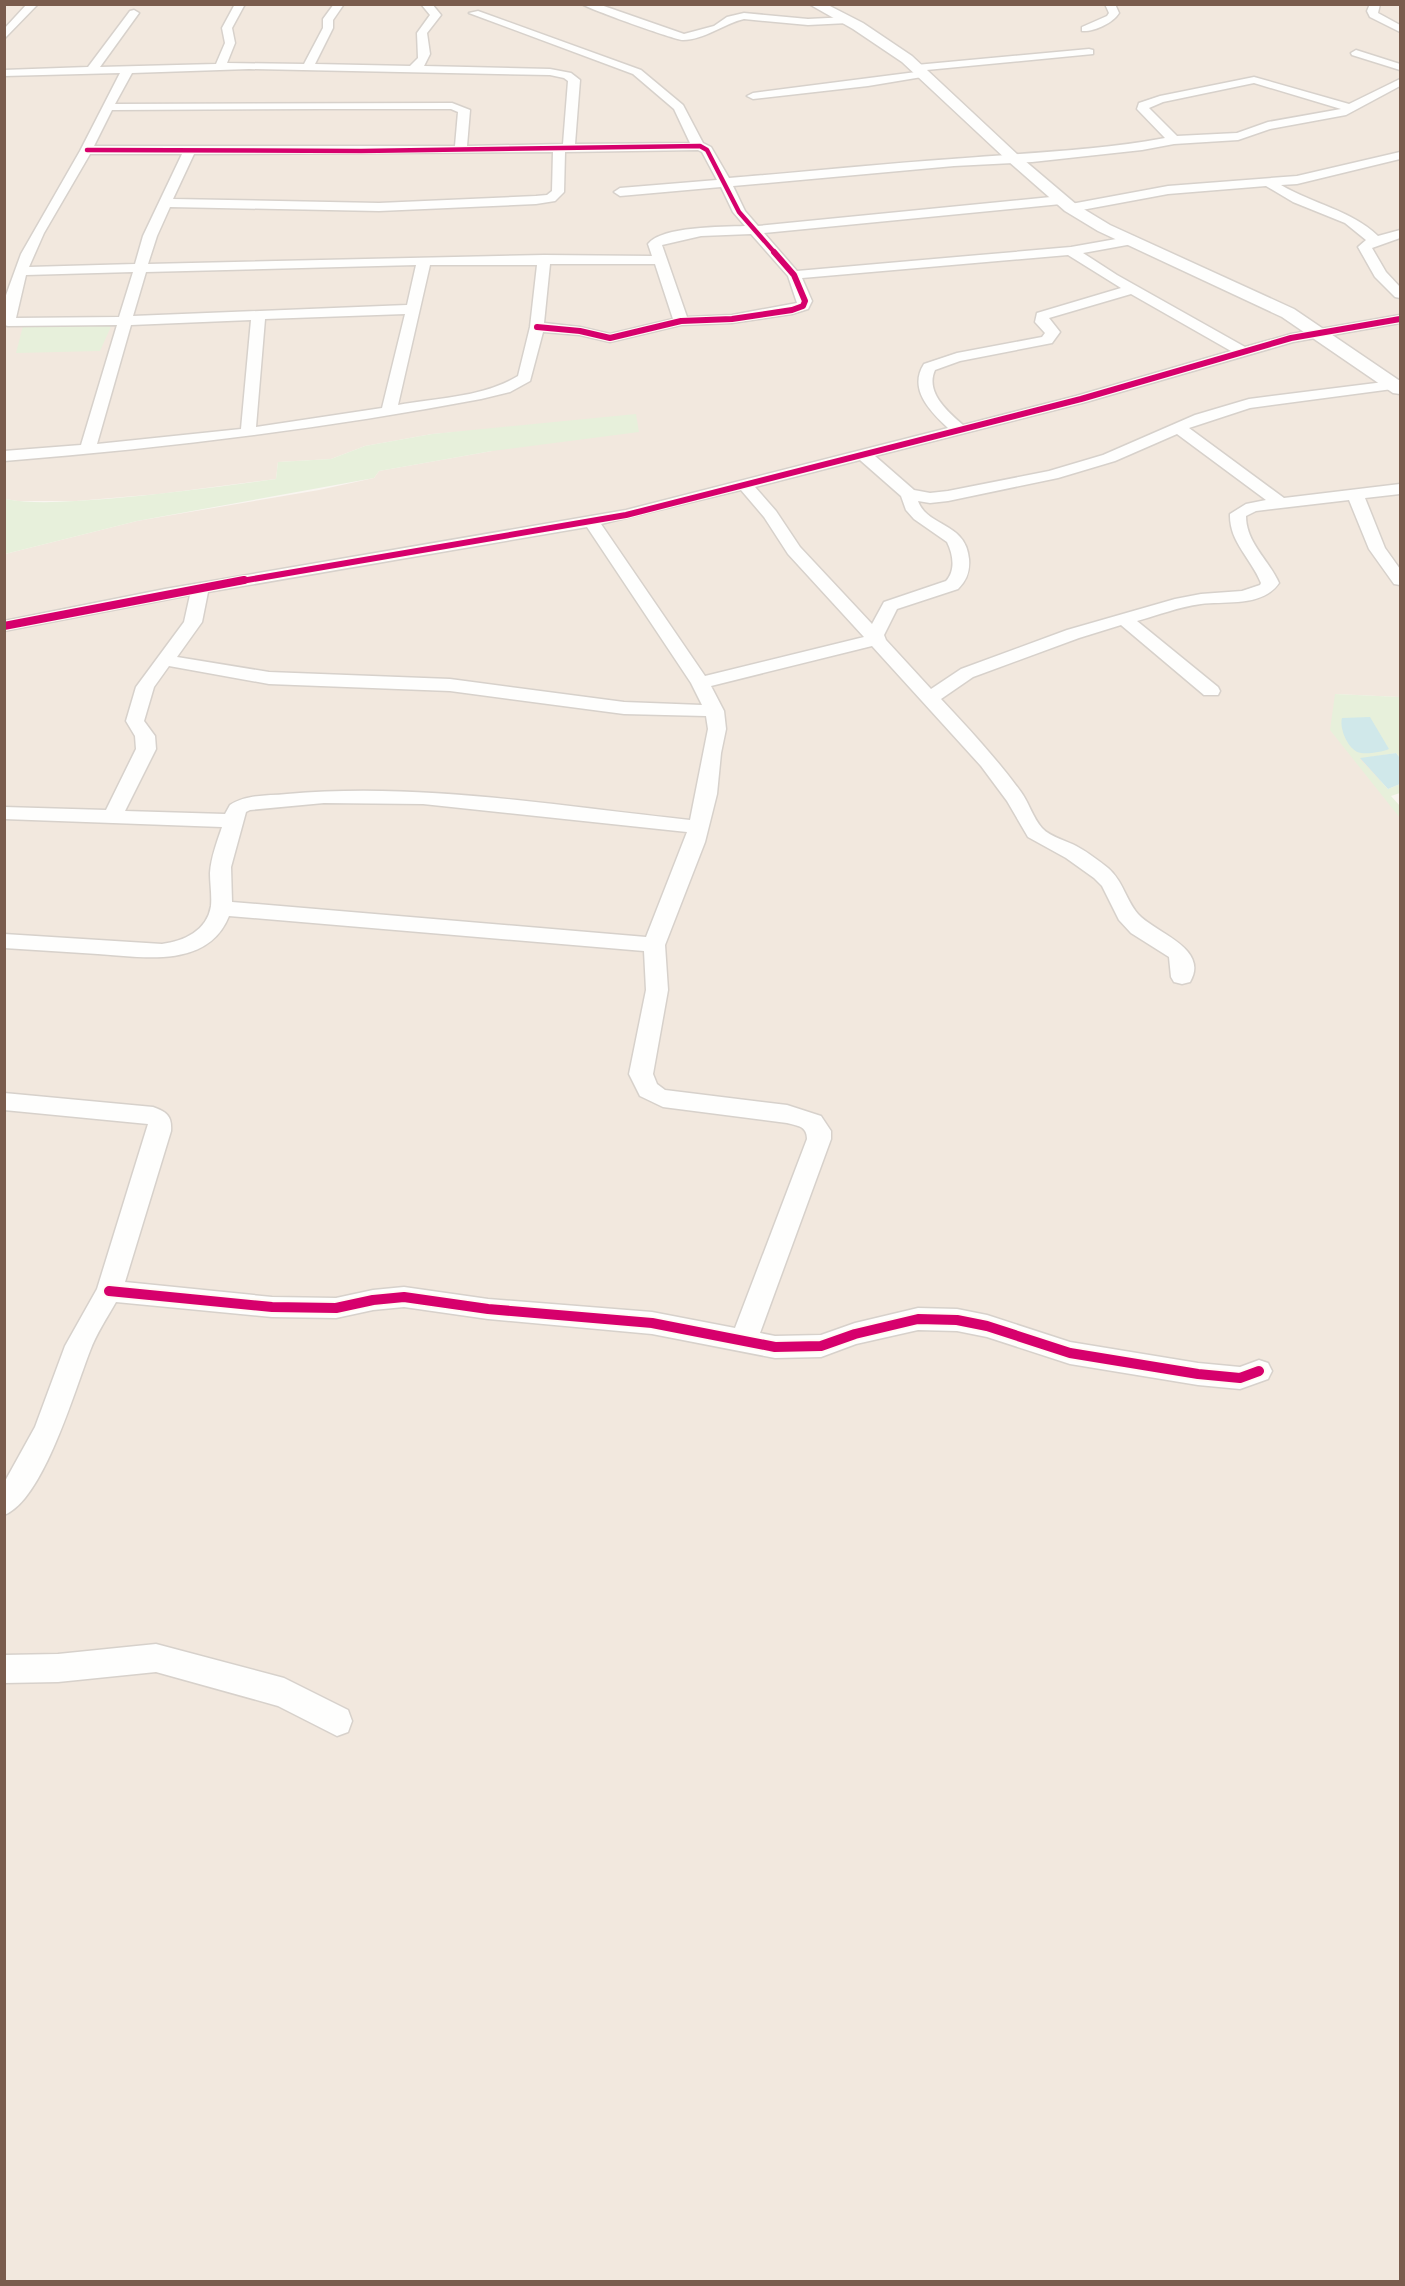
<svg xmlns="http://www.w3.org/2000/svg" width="1405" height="2286" font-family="Quicksand,sans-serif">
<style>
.residential{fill:#f2e8de}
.green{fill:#e7f0db}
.water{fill:#d0e8ea}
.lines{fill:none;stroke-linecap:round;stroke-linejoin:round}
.minor-casing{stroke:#d7d1cb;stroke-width:3}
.tertiary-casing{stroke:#d7d1cb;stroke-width:3}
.minor{fill:#fefefd;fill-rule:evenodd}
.tertiary{fill:#fefefd;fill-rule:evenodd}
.cycleway-far3-casing{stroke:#fffaf3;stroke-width:6}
.cycleway-far2-casing{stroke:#fffaf3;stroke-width:8}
.cycleway-far1-casing{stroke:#fffaf3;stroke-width:10}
.cycleway-casing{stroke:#fffaf3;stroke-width:14}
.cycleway-far3{stroke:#d6006c;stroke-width:4.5}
.cycleway-far2{stroke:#d6006c;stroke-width:6}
.cycleway-far1{stroke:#d6006c;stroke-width:8}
.cycleway{stroke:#d6006c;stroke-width:10}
</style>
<rect width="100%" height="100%" fill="#f9f5f0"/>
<path class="residential" d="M5,5H1400V697L1335,694L1400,818V2281L5,2282V554L137,521L319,490L374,478L379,471L492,451L505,428L432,434L365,446L331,459L278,462L276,479L159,494L76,501H18L5,499Z"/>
<path class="green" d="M113,322L100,351L16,353L23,326Z
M636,414L639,432L492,451L379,471L374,478L137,521L5,554V499C37,505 73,501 106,499C163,494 219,487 276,479L278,462L331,459L365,446L432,434Z
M1335,694L1400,697V758L1396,753L1360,759L1388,789L1400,784V793L1391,796L1400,806V818L1330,730Z"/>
<path class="water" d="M1370,717L1389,749C1382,752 1369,754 1361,753C1348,751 1339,728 1342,718Z
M1396,753L1400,758V784L1388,789L1360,758Z"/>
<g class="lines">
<g class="minor-casing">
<path id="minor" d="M27,4H38L4,39V29Z
M235,4H245L232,28L235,43L227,63L304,64L323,28V19L334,4H344L333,20V28L315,64L410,66L418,58L417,33L430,15L421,4H432L441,15L427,33L430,54L424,66L550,69L571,73L580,80L575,144L690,143L674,109L633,74L469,13L478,11L641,70L683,105L703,143L711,147L729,178C804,172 878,164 952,159C1023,153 1095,151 1165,138L1137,109L1139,103L1160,96L1254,77L1349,104L1400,79V86L1346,115L1270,129L1238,140L1174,144L1142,150L1032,162L954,166L733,186L745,211L758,226L1061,196L1067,200L1061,204L764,233L797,271L1071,247L1133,236L1140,240L1138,243L1083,253L1117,275L1245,347L1291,334L1400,315V323L1293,342L1086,402L875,456L914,490L930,493L948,491L1049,471L1103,455L1195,415L1249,399L1400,380V388L1250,408L1189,428L1284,498L1400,484V494L1365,498L1385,548L1400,569V585L1394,584L1369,549L1349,500L1256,511L1246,516C1246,543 1269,560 1279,583C1263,607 1226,601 1201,604C1179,607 1158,615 1137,621L1218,687L1220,691L1218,695H1204L1121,625L1079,638L973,677L941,699C969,729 997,759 1021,792C1029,803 1033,818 1042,828C1050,837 1068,841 1078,847C1089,853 1099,861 1108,868C1123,881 1126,900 1138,914C1155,933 1210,948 1190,982L1182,984L1174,982L1171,977L1169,957L1131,933L1119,920L1102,886L1094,878L1066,858L1028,837L1007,801L981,766L872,646L711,686L724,711L726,729L721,753L717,794L705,842L665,945L668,990L653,1074L657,1084L665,1090L787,1105L821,1116L831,1131V1139L760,1333L775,1336L821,1335L855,1323L918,1308L957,1309L987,1315L1070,1342L1198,1363L1240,1367L1259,1360L1268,1363L1272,1371L1268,1379L1240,1389L1198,1385L1070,1364L987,1337L957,1331L918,1330L856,1344L821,1357L775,1358L652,1334L488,1319L404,1307L373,1310L336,1318L272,1317L116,1302C107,1318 96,1334 90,1351C75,1389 43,1501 4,1515V1483L35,1427L65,1346L97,1289L148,1124L4,1110V1093L153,1107C167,1112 172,1116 171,1131L125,1282L272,1297L336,1298L373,1290L404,1287L488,1299L652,1312L735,1328L807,1139C807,1126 798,1126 787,1123L663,1107L640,1096L629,1074L646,990L644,951L229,916C208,969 143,957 98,954C67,952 36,950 4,948V934L162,944C184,941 207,931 211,906C212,895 210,884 210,873C211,857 217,842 222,827L4,819V807L106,810L136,749L135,736L126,721L136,687L184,622L190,595L4,631V621L165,589L626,510L948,428C930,411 908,389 924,364L957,353L1042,337L1045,333L1035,322L1037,313L1121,288L1068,255L802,278L812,301L808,309L792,314L732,323L681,325L610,342L580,335L543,332L530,381L510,392L481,399C323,429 165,448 4,461V451L81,445L117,325L8,326L4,325L5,298L21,254L80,151L120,73L4,76V70L88,67L130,11L134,10L139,13L100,67L216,64L225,43L222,28ZM249,69L550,75L564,78L568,81L563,144L467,146L470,110L452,103L115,104L132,73ZM1254,83L1341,109L1268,122L1237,133L1177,136L1149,108L1163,102ZM320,109H451L458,112L455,146H94L112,110ZM698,150L702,152L717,180L620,188L614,192L620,196L721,187L733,212L745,226C722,227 662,226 648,244L652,256L544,255L148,264L157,236L170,207L379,211L536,204L555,201L564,192L565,152ZM553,152L552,191L547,195L536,196L379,203L173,199L194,154ZM90,154H182L143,236L135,264L29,267L44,233ZM751,234L788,276L797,303L732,315L687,317L662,245L701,236ZM550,264H655L673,319L610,334L580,327L544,323ZM416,265L407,305L133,316L146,272ZM430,265H537L530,327L518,376C484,397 437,398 398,405ZM133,272L119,317L16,318L26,275ZM1131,294L1231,351L1076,396L963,425C947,411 925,392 935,370L960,361L1052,343L1060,332L1049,318ZM405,314L382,408L256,427L265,319ZM251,320L241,429L97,444L131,325ZM1177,434L1266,500L1246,504L1230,514C1229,542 1251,558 1261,583L1260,585L1242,591L1201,594L1175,599L1067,630L961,669L931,689L886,640L884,635L897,609L958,589C967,580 970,571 969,559C966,522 927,527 918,501L930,503L948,501L1058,478L1115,461ZM860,460L901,496L906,510L914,519L947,542C953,554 956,570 946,581L884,602L872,624L800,547L776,511L755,487ZM741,490L764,517L788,554L864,637L705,676L601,524ZM587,527L691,683L702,705L624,702L450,679L269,672L177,657L202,622L208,592ZM169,666L269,684L450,691L624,714L706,716L708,729L690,820C557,806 421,782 287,794C268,796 247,794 230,805L225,814L125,811L156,749L155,736L144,721L154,687ZM324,803L423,804L687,832L646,937L232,902L231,867L246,812L250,810Z
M582,4H598L684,34L714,26L727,17L744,13L808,19L848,17L853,20L848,23L808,25L744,19C725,23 704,40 683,40C675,40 589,9 582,4Z
M1105,4H1115L1119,13C1113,23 1094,32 1082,31V27L1107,16L1109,13Z
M1370,4H1380L1378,13L1400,25V32L1370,17L1367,11Z
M1089,49L1093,50V54L916,71L911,68L916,65Z
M1356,50L1400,64V70L1352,55L1351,53Z
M924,71L930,74L928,76L868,86L753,99L747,96L753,93Z
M1400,152V159L1297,184L1281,185C1313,204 1351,210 1378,236L1400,230V238L1372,248L1386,272L1400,287V298L1395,297L1375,277L1358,247L1366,240L1345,223L1293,202L1266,186L1168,194L1071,212L1065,208L1071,204L1168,186L1297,176Z
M156,1644L284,1678L348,1710L352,1721L348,1732L337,1736L278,1706L156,1672L58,1682L4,1683V1655L58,1654Z"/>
</g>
<g class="tertiary-casing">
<path id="tertiary" d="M809,4H826L863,23L912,56L1018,155L1077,205L1110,225L1294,309L1400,381V394L1393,393L1282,317L1098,231L1065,211L1008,161L902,62L853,29Z"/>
</g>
<use href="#minor" class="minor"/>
<use href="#tertiary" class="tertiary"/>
<g class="cycleway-far3-casing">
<path id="cycleway-far3" d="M87,150L361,151L700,146L707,150L739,212L775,253"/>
</g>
<g class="cycleway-far2-casing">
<path id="cycleway-far2" d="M537,327L580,331L610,338L681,321L732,319L792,310L803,306L805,301L794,275L774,252
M236,582L626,515L1081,399L1291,338L1400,319"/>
</g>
<g class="cycleway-far1-casing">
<path id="cycleway-far1" d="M4,626L244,580"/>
</g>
<g class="cycleway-casing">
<path id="cycleway" d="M109,1291L272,1307L336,1308L373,1300L404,1297L488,1309L652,1323L775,1347L821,1346L855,1334L918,1319L957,1320L987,1326L1070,1353L1198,1374L1240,1378L1259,1371"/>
</g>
<use href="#cycleway-far3" class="cycleway-far3"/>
<use href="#cycleway-far2" class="cycleway-far2"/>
<use href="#cycleway-far1" class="cycleway-far1"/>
<use href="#cycleway" class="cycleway"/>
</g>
<rect width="1405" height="2286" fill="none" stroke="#7a5c4d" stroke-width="12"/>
</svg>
